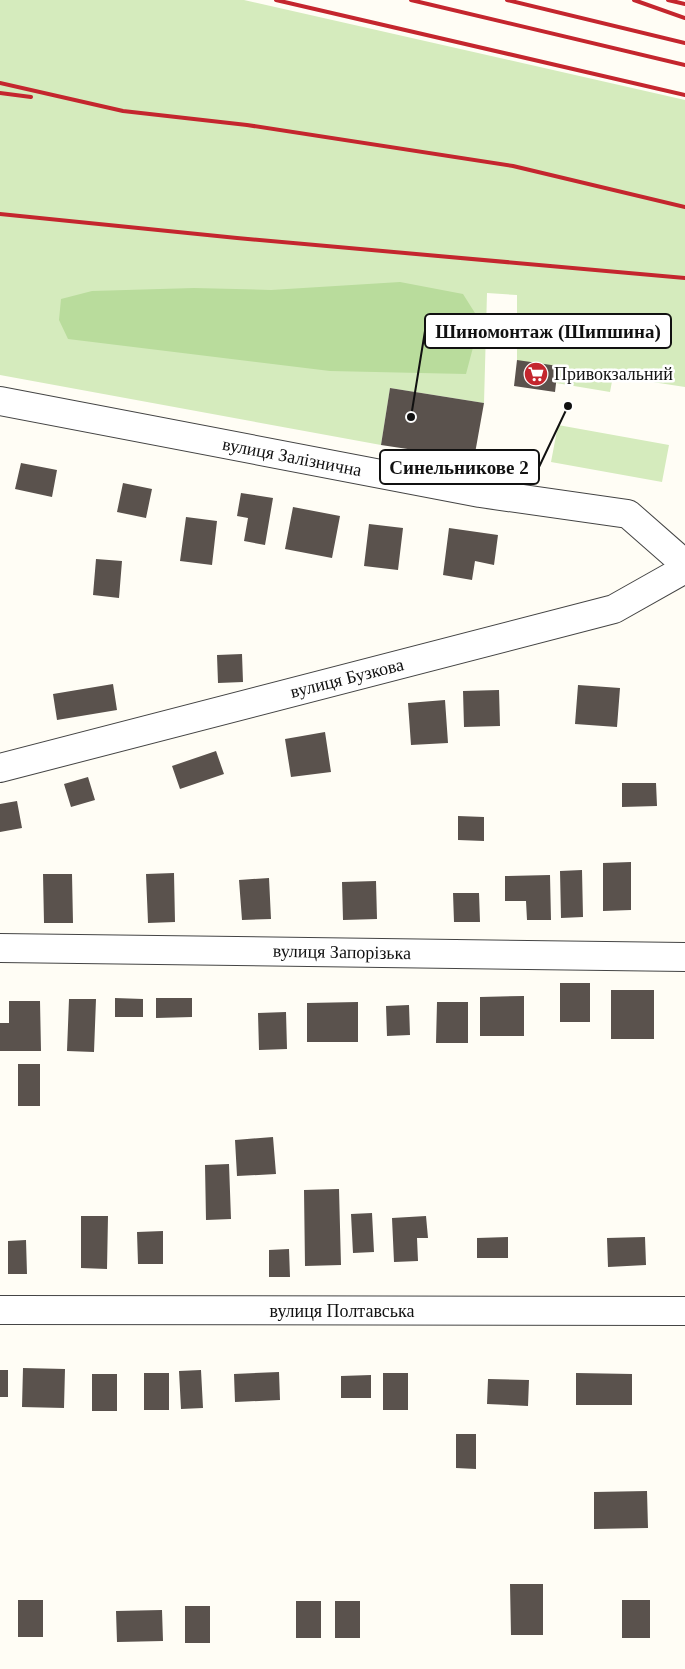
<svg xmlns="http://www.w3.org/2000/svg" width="685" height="1669" font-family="'Times New Roman',serif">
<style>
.green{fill:#d5ebbd}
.forest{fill:#b9dc9c}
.building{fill:#5a524d}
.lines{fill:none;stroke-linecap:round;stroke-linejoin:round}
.minor-casing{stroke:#444;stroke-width:30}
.minor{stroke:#fff;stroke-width:28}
.rail{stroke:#c4262e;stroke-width:4}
.labels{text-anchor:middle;stroke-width:5;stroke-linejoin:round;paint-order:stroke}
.poi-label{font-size:18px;fill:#111;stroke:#fff;text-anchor:start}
.street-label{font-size:18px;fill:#111;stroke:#fff}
.leader{fill:none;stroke:#111;stroke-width:2}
.callout-dot{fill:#111;stroke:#fff;stroke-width:2}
.callout{fill:#fff;stroke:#111;stroke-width:2}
.callout-label{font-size:19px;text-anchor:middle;font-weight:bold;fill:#111}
</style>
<rect width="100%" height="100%" fill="#fffdf5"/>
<path class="green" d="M0,0H244L685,100V387L613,376L610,392L556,383L517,360V295L487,293L484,403L390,388L381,445L0,375Z
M558,425L669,445L662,482L551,462Z"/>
<path class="forest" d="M400,282L463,294L480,321L466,374L330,371L68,339L59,320L61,299L92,291L194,288L271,290Z"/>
<path class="building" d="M517,360L558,366L555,392L514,386Z
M390,388L484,403L474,459L381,445Z
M21,463L57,470L52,497L15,489Z
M123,483L152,489L146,518L117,512Z
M241,493L273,498L265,545L244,541L248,518L237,516Z
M293,507L340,516L332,558L285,549Z
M186,517L217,521L212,565L180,561Z
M369,524L403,528L398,570L364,566Z
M449,528L498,535L494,565L475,561L472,580L443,575Z
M96,559L122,561L119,598L93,595Z
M242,654L243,682L218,683L217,655Z
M113,684L117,710L57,720L53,694Z
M578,685L620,688L617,727L575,724Z
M499,690L500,726L464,727L463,691Z
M445,700L448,743L411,745L408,703Z
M325,732L331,772L291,777L285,739Z
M216,751L224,774L180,789L172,766Z
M88,777L95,800L71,807L64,784Z
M622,783H656L657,806L622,807Z
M17,801L22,828L0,832V804Z
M458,816L484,817V841L458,840Z
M631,862V910L603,911V863Z
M582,870L583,917L561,918L560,871Z
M174,873L175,922L148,923L146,874Z
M43,874H72L73,923H44Z
M550,875L551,920H527L526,901H505V876Z
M269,878L271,919L242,920L239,880Z
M376,881L377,919L343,920L342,882Z
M453,893H479L480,922H454Z
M560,983H590V1022H560Z
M611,990H654V1039H611Z
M524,996V1036H480V997Z
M115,998L143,999V1017H115Z
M156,998H192V1017L156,1018Z
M69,999H96L94,1052L67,1051Z
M9,1001H40L41,1051H0V1023H9Z
M358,1002V1042H307V1003Z
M437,1002H468V1043H436Z
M409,1005L410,1035L387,1036L386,1006Z
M286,1012L287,1049L259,1050L258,1013Z
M18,1064H40V1106H18Z
M273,1137L276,1174L237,1176L235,1140Z
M229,1164L231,1219L206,1220L205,1165Z
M339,1189L341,1265L305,1266L304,1190Z
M372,1213L374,1252L353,1253L351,1214Z
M81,1216H108L107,1269L81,1268Z
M426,1216L428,1238H417L418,1261L394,1262L392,1218Z
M163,1231V1264H138L137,1232Z
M508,1237V1258H477V1238Z
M645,1237L646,1265L608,1267L607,1238Z
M26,1240L27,1274H8V1241Z
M289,1249L290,1277H269V1250Z
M23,1368L65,1369L64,1408L22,1407Z
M0,1370H8V1397H0Z
M201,1370L203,1408L181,1409L179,1371Z
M279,1372L280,1400L235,1402L234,1374Z
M144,1373H169V1410H144Z
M383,1373H408V1410H383Z
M576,1373L632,1374V1405H576Z
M92,1374H117V1411H92Z
M371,1375V1398H341V1376Z
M488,1379L529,1380L528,1406L487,1404Z
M456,1434H476V1469L456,1468Z
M647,1491L648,1528L594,1529V1492Z
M510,1584H543V1635H511Z
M18,1600H43V1637H18Z
M622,1600H650V1638H622Z
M296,1601H321V1638H296Z
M335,1601H360V1638H335Z
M185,1606H210V1643H185Z
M162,1610L163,1641L117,1642L116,1611Z"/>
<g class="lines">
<g class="minor-casing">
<path id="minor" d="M0,401L480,493L628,514L685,564
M0,768L614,609L685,569
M0,948L685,957
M0,1310L685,1311"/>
</g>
<use href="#minor" class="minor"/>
<path class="rail" d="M276,0L685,95
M411,0L685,65
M507,0L685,43
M634,0L685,18
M668,0L685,4
M0,83L123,111L247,125L513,166L685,207
M0,93L31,97
M0,214L237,238L685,278"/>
</g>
<defs>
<g id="supermarket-disc" transform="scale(1.25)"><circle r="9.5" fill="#c4262e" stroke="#fff"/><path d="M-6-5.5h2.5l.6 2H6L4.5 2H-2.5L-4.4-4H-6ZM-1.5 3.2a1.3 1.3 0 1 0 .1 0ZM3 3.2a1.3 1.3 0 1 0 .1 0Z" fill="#fff"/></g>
</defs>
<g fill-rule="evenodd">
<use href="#supermarket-disc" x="536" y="374"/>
</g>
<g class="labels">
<g class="poi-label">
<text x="554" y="380">Привокзальний</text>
</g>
<g class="street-label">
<text transform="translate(292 457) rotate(11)" y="6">вулиця Залізнична</text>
<text transform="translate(347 678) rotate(-14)" y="6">вулиця Бузкова</text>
<text transform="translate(342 952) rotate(1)" y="6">вулиця Запорізька</text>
<text x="342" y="1317">вулиця Полтавська</text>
</g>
</g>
<path class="leader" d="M411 417L425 331M568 406L539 467"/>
<g class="callout-dot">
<circle cx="411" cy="417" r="5"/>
<circle cx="568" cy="406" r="5"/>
</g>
<g class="callout">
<rect x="425" y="314" width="246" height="34" rx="5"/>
<rect x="380" y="450" width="159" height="34" rx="5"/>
</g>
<g class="callout-label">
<text x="548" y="338">Шиномонтаж (Шипшина)</text>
<text x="459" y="474">Синельникове 2</text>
</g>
</svg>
